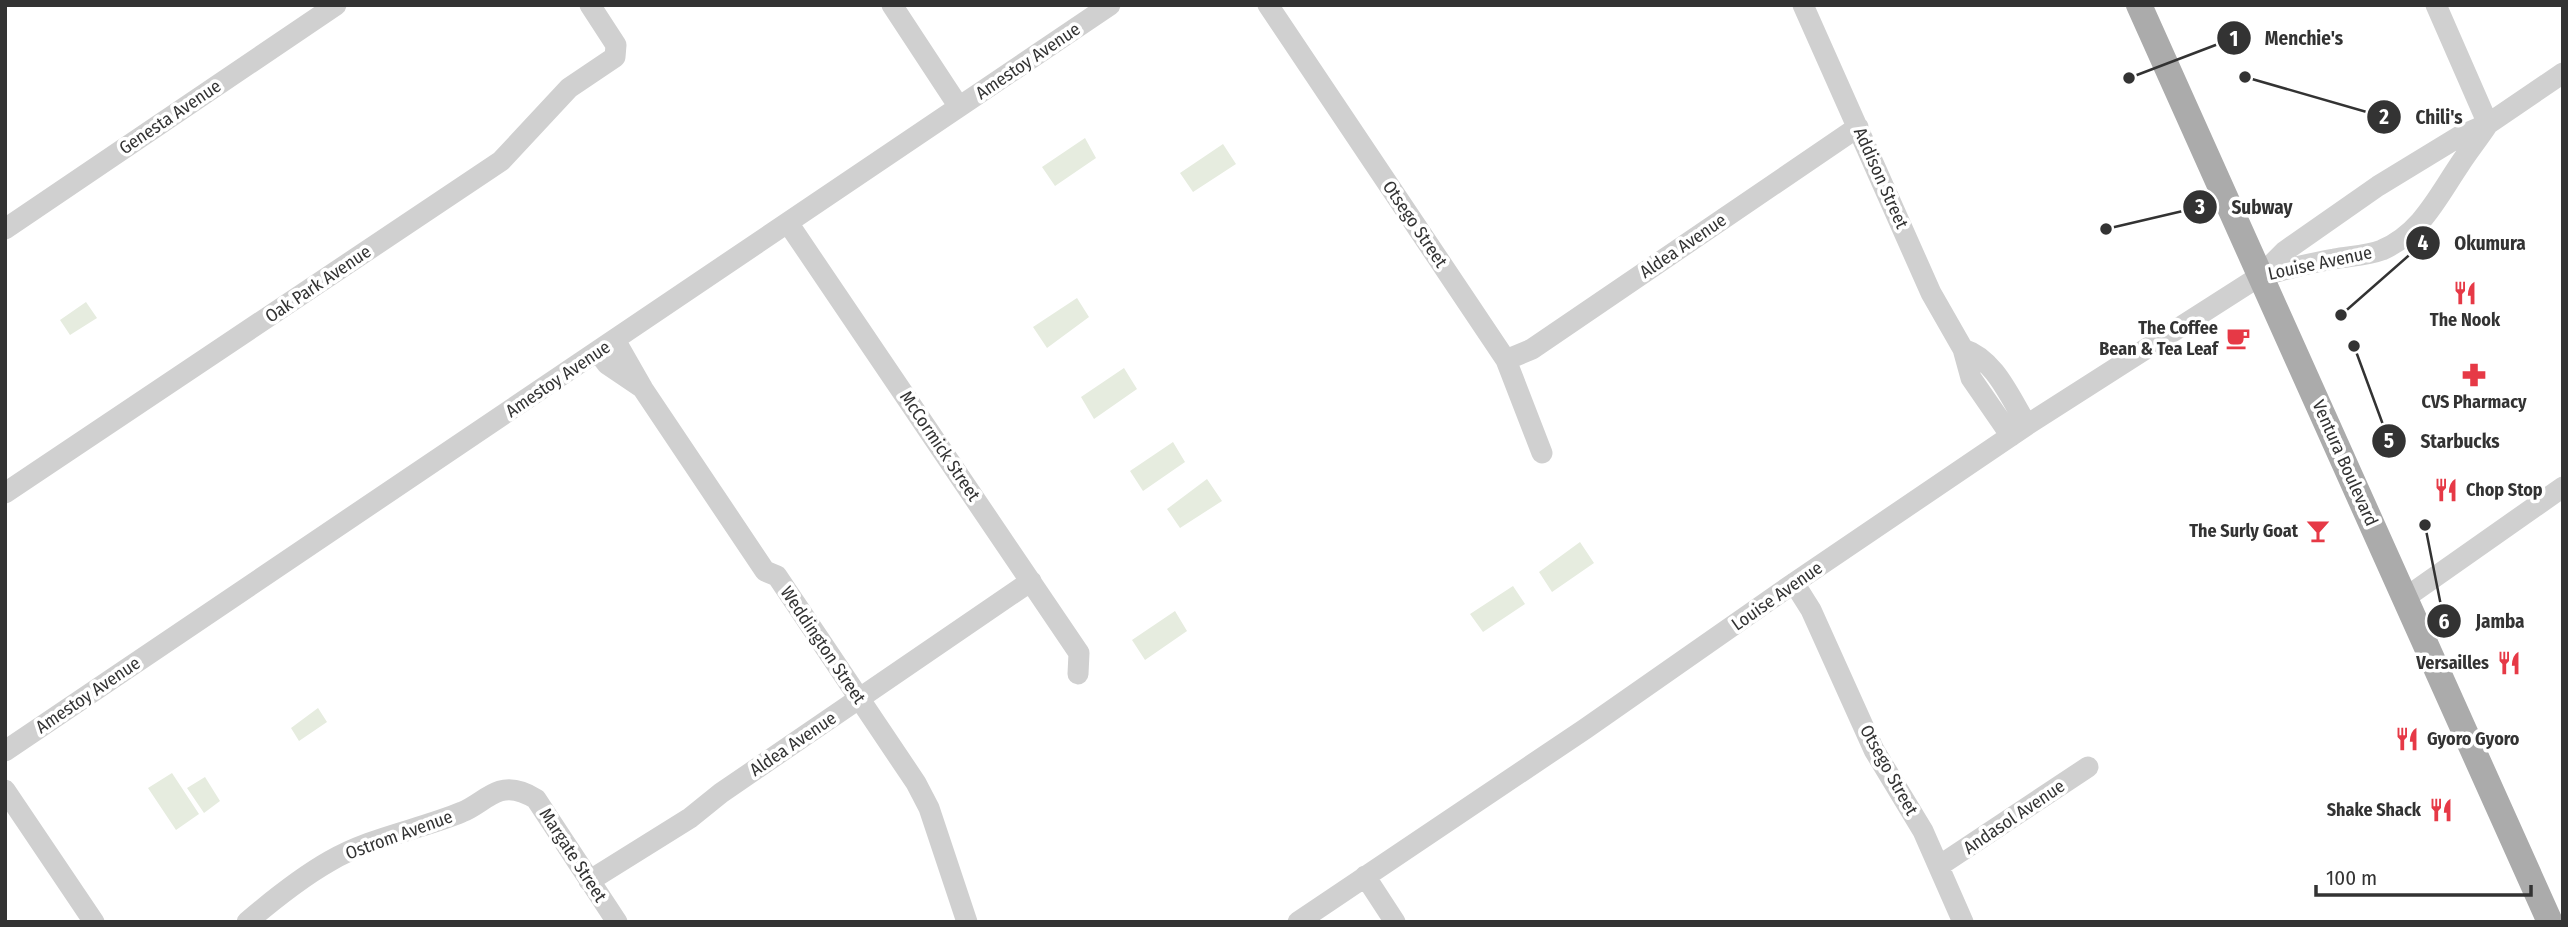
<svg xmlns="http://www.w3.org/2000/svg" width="2568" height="927" font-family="'Fira Sans Condensed',sans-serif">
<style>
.green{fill:#e6ecdf}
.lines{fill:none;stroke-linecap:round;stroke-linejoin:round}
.minor{stroke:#d0d0d0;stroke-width:21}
.major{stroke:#ababab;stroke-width:26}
.labels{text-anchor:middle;stroke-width:7;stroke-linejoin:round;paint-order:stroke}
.street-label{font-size:18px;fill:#333;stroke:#fff}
.poi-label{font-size:18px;font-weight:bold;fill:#333;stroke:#fff;text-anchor:end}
.leader{fill:none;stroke:#333;stroke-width:2.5}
.callout-dot{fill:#333;stroke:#fff;stroke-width:2.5}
.mark-label{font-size:21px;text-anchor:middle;font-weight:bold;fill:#fff}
.callout-label{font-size:19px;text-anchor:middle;font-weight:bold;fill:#333;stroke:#fff;stroke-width:7;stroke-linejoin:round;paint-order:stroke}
</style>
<rect width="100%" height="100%" fill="#fff"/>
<path class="green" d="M1085,138L1096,158L1055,186L1042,167Z
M1223,144L1236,164L1193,192L1180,173Z
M1077,298L1089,317L1047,348L1033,327Z
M86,302L97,318L70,335L60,320Z
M1124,368L1137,389L1094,419L1081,397Z
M1173,442L1185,462L1143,491L1130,471Z
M1207,479L1222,501L1180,528L1167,509Z
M1580,542L1594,563L1552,592L1539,572Z
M1513,586L1525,604L1483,632L1470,614Z
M1175,611L1187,631L1145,660L1132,640Z
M318,708L327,722L299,741L291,728Z
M172,773L199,814L176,830L148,788Z
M205,777L220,801L204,813L187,788Z"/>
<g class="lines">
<path class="minor" d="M892,5L959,107
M1268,5L1506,360L1542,453
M1803,5L1931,293L1963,349L1971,378L2011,436
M2436,5L2488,124
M788,223L1079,653L1078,674
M5,229L336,5
M2260,276C2285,270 2309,263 2334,259C2350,256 2366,256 2382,250C2421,233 2437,198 2460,164C2469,150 2479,138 2488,124
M615,340L643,389L765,571L777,576L916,783L929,808L967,922
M1963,349C1995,359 2010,398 2027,425
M598,352L607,364L641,387
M1506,360L1532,349L1858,127
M5,493L501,161L569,88L615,57L616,45L590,5
M1794,583L1811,610L1874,750L1923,831L1963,922
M2405,598L2563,487
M5,751L1110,5
M5,790L94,922
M1939,866L2088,767
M1365,876L1395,922
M589,881L690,818L721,793L1031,581
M247,922C274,899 300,878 330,861C371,837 419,830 462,812C475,807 487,795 500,791C513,787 525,792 536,799L617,922
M1298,922L1585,729L1794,583L2027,425L2260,276L2285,251L2378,186L2460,136L2488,124L2563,73"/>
<path class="major" d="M2139,5L2550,922"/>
</g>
<defs>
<g id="restaurant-bare" transform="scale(1.89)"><path d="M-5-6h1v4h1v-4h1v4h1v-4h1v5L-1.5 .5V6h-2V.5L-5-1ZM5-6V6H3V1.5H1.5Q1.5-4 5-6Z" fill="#e63946" stroke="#fff" stroke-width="2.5" paint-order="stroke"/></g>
<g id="cafe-bare" transform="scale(1.89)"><path d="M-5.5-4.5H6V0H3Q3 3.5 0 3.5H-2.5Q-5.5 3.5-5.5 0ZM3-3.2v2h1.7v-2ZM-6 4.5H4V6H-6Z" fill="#e63946" stroke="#fff" stroke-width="2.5" paint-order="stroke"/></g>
<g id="pharmacy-bare" transform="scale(1.89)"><path d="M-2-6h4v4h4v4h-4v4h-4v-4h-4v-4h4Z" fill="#e63946" stroke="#fff" stroke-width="2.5" paint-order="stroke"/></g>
<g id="bar-bare" transform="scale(1.89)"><path d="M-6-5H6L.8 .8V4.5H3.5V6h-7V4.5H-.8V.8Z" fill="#e63946" stroke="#fff" stroke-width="2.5" paint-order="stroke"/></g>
</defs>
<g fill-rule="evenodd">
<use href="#restaurant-bare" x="2465" y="293"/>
<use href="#cafe-bare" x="2238" y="338"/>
<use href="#pharmacy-bare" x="2474" y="375"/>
<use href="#restaurant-bare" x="2446" y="490"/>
<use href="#bar-bare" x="2318" y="531"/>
<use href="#restaurant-bare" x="2509" y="663"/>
<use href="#restaurant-bare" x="2407" y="739"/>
<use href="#restaurant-bare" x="2441" y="810"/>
</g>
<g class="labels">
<g class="street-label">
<text transform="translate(1028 61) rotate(-34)" y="6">Amestoy Avenue</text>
<text transform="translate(170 117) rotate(-34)" y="6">Genesta Avenue</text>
<text transform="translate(1881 178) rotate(66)" y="6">Addison Street</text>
<text transform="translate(1415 224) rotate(56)" y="6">Otsego Street</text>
<text transform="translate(1683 246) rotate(-34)" y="6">Aldea Avenue</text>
<text transform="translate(2320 263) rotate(-12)" y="6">Louise Avenue</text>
<text transform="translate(318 284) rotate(-34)" y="6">Oak Park Avenue</text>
<text transform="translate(558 379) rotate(-34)" y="6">Amestoy Avenue</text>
<text transform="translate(940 446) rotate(56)" y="6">McCormick Street</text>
<text transform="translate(2345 463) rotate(66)" y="6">Ventura Boulevard</text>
<text transform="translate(1777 596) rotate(-35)" y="6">Louise Avenue</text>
<text transform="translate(823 645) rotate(56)" y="6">Weddington Street</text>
<text transform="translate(88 695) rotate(-34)" y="6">Amestoy Avenue</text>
<text transform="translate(793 744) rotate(-34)" y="6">Aldea Avenue</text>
<text transform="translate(1889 770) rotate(61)" y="6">Otsego Street</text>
<text transform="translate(2014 817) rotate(-34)" y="6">Andasol Avenue</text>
<text transform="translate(399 835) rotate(-20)" y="6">Ostrom Avenue</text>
<text transform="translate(573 855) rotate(57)" y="6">Margate Street</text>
</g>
<g class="poi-label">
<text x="2465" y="326" text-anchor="middle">The Nook</text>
<text x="2218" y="334">The Coffee<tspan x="2218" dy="21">Bean &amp; Tea Leaf</tspan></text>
<text x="2474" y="408" text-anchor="middle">CVS Pharmacy</text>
<text x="2466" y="496" text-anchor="start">Chop Stop</text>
<text x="2298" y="537">The Surly Goat</text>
<text x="2489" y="669">Versailles</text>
<text x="2427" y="745" text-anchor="start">Gyoro Gyoro</text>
<text x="2421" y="816">Shake Shack</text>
</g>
</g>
<path class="leader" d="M2129 78L2234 38M2245 77L2384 117M2106 229L2200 207M2341 315L2423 243M2354 346L2389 441M2425 525L2444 621"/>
<g class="callout-dot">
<circle cx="2129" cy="78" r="7"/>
<circle cx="2245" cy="77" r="7"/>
<circle cx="2106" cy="229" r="7"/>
<circle cx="2341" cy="315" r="7"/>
<circle cx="2354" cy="346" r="7"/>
<circle cx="2425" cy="525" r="7"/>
<circle cx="2234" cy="38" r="18"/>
<circle cx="2384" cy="117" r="18"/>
<circle cx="2200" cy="207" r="18"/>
<circle cx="2423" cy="243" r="18"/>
<circle cx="2389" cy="441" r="18"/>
<circle cx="2444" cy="621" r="18"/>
</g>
<g class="mark-label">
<text x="2234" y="46">1</text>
<text x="2384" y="124">2</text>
<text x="2200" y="214">3</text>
<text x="2423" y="250">4</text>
<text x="2389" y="448">5</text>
<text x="2444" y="629">6</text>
</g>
<g class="callout-label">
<text x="2304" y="45">Menchie's</text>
<text x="2439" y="124">Chili's</text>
<text x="2262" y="214">Subway</text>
<text x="2490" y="250">Okumura</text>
<text x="2460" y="448">Starbucks</text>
<text x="2500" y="628">Jamba</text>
</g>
<rect width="2568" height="927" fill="none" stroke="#333333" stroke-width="14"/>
<path d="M2316 885v10h215v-10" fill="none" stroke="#333333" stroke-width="3.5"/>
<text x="2326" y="885" font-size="21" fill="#333333" stroke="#ffffff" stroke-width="5" paint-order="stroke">100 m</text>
</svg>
